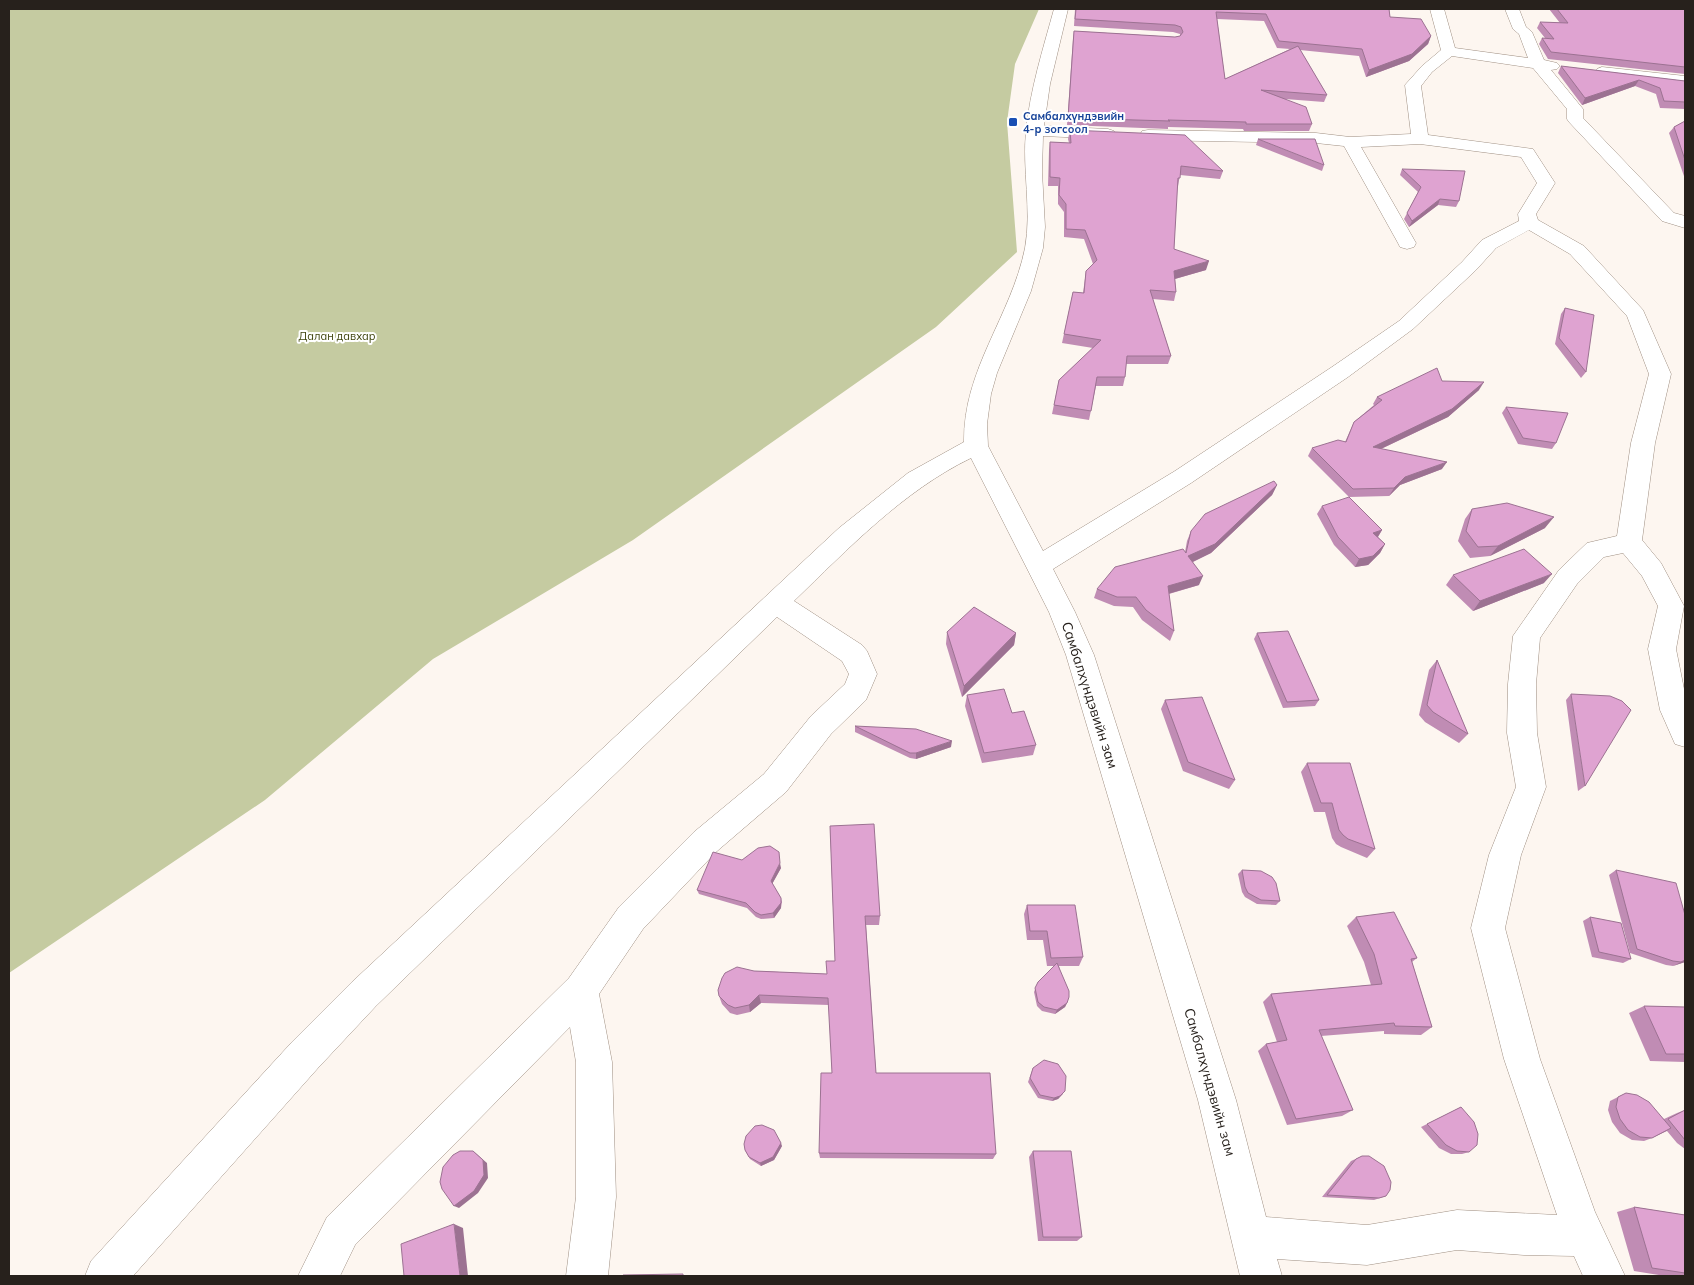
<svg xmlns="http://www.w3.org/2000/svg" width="1694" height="1285" font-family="Mulish,sans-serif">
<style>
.green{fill:#c5cba1}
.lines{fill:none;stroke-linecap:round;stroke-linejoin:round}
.minor-casing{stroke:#9f8f82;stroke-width:1}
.minor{fill:#fff;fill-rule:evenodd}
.wall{fill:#c08cb4;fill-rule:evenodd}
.shaded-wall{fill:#9c7292}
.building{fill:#dfa3d1;stroke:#9c7292}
.transit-dot{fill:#1a4fb4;stroke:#fff;stroke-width:2}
.labels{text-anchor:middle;stroke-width:4;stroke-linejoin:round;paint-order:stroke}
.far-transit-label{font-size:11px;font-weight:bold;fill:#164399;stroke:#fff;text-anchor:start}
.far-park-label{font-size:11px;fill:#3d420b;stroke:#fff}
.street-label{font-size:14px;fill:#27211c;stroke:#fff}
</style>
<rect width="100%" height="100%" fill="#fdf6f0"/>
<path class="green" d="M9,9H1039L1015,64L1007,122L1017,252L936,327L633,540L433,659L265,800L9,973Z"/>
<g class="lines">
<g class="minor-casing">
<path id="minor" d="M1054,9H1068L1050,84L1044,126L1108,129L1114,131L1116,134L1114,137L1108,139L1043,136L1042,172L1045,227L1043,248L1031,291L997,373L991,394L987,424L988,446L1043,551L1175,471L1332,367L1399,321L1462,262L1482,240L1519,221L1518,214L1537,183L1521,157L1420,144L1361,147L1416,243L1414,247L1407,249L1400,247L1398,243L1344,146L1316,143L1148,140L1142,139L1140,135L1142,131L1148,130L1316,133L1350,137L1411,134L1405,85L1422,66L1441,50L1430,9H1444L1455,48L1528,58L1519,34L1513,29L1505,9H1519L1526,27L1532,32L1544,60L1557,63L1560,66L1557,69L1551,70L1583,109V118L1674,213L1685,216V228L1662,221L1569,122L1567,119V109L1533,68L1452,56L1432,72L1421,86L1428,135L1533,149L1555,183L1536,214L1538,220L1584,246L1643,310L1671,374L1655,443L1642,540L1661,563L1684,606L1676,649L1685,694V747L1675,744L1660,710L1648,649L1658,606L1642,576L1623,553L1604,557L1577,584L1540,638L1536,684L1537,733L1546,787L1521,855L1505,928L1540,1059L1595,1212L1625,1276H1583L1574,1256L1524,1255L1457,1250L1367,1265L1277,1259L1282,1276H1240L1198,1100L1066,655L1049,612L971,458C903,491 848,549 794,601L862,645L867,651L877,674L866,700L831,734L786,792L716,852L643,929L599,994L612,1062L616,1197L608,1276H566L576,1197V1062L570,1027L355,1245L340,1276H298L327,1217L569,978L619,907L694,832L764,774L811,716L845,684L849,674L842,661L777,617L376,1006L318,1068L133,1276H85L91,1261L292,1042L352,982L839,528L908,473L964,442C963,369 1011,317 1025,248C1032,210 1022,169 1026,131C1030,90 1043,49 1054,9ZM1529,230L1570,254L1627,316L1649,374L1631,443L1617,536L1587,543L1559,570L1513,636L1508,684L1507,733L1516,787L1489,855L1471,928L1504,1059L1557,1215L1457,1210L1367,1225L1266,1217L1236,1100L1094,655L1075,612L1053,569L1191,483L1348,377L1413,329L1476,270L1496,248Z
M1602,67L1685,76V86L1597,75L1594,72L1597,69Z"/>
</g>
<use href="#minor" class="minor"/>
</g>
<path class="wall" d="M1075,9H1389L1390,17L1431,36L1428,44L1409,61L1366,77L1359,56L1300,50L1327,95L1324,102L1285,99L1312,124L1309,131H1244L1243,129L1168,127V129L1067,125L1073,39L1074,31L1175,37L1180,36V34L1173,32L1074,26ZM1217,19L1264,21L1277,48L1290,49L1225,79Z
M1549,9H1685V74L1548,59L1539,44L1542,38H1545L1537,28L1540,22L1560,23Z
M1561,66L1685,81V109L1660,108L1656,94L1635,86L1582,105L1558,73Z
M1685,121V179L1669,133L1674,127Z
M1070,130L1223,171L1220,179L1180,175L1178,186H1177L1174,249L1206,270L1175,279L1176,292L1174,301L1153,299L1171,356L1168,364H1126L1125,377L1123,386H1096L1089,420L1052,414L1059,380L1093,348L1062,343L1073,292L1083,293L1086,271L1093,264L1084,239L1064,237V212L1058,204V186H1048L1049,150L1050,142L1069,143L1068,139Z
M1258,139L1324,165L1322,171L1256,145Z
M1402,169L1459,201L1456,207L1438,205L1409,227L1404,219L1418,192L1400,175Z
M1565,308L1586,372L1581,378L1555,344L1561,314Z
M1442,381L1479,390L1448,417L1381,449L1442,469L1400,485L1389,496L1349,497L1308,456L1312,448L1345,442L1354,422L1374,405L1373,404L1377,397Z
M1506,407L1556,443L1552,449L1518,444L1502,413Z
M1277,485L1272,495L1211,553L1193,562L1199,585L1169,594L1174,631L1170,641L1142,620L1133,607L1114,606L1094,598L1097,589L1185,552L1187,541L1191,531Z
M1322,506L1382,530L1378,537L1385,544L1380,553L1368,565L1355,567L1334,545L1317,514Z
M1472,509L1545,528L1490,556L1470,558L1458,541L1465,519Z
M1453,575L1544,583L1473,611L1446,585Z
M947,632L1016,633L1014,645L962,697L946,644Z
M1257,633L1319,700L1315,706L1283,708L1254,639Z
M1437,660L1468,734L1459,743L1425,722L1419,715L1429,670Z
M1571,694L1585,786L1578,791L1566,700Z
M967,695L1012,713L1036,745L1033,755L982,763L965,706Z
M1165,700L1235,780L1229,789L1183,771L1161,709Z
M855,726L951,747L916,759L910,758L855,732Z
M1307,763L1375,849L1367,858L1341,847L1336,844L1332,838L1325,812H1314L1301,772Z
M830,826L880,916L879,925H866L876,1073L996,1154L993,1159L820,1158L819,1153L832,1073L829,1005L761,1003L750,1012L737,1015L730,1013L722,1004L719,996L754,971L827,974L835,961Z
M742,860L781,868L772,884L781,898L782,902L781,908L774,918L761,919L756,917L747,908L699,894L697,890Z
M1242,870L1280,901L1276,905L1257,904L1245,897L1242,892L1238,874Z
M1616,870L1685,962L1673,966L1666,965L1630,953L1609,875Z
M1027,905L1083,957L1079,966H1059L1067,1003L1065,1007L1055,1014L1042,1011L1037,1006L1034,992L1038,982L1054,966H1047L1043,940H1027L1024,914Z
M1356,917L1417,958L1412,962L1432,1027L1421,1035L1384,1034V1031L1321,1036L1353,1110L1342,1116L1287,1125L1258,1051L1266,1044L1277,1042L1263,1002L1271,994L1371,985L1364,962L1347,926Z
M1590,917L1631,959L1623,963L1592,957L1583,921Z
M1644,1006L1685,1007V1062L1650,1061L1629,1013Z
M1033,1068L1063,1094L1058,1099L1052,1101L1038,1098L1028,1082Z
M1626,1093L1664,1119L1677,1113L1685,1110V1149L1677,1143L1667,1131L1652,1138L1644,1141L1632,1140L1620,1133L1612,1122L1608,1110L1610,1101Z
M1461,1107L1469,1152L1462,1154H1451L1439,1148L1421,1127Z
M782,1146L774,1160L761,1166L750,1159L745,1150Z
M1033,1151L1082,1237L1077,1241H1038L1029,1157Z
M1362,1156L1386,1196L1374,1200L1322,1197L1351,1161Z
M1634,1207L1685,1215V1276H1665L1634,1271L1617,1212Z"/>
<path class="shaded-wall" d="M1431,36L1428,44L1409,61L1366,77L1369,70Z
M1639,80L1635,86L1582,105L1585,98Z
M1440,199L1438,205L1409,227L1412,221Z
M1209,261L1206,270L1171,280L1174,271Z
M1484,382L1479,390L1448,417L1368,455L1373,447Z
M1447,462L1442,469L1400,485L1389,496L1394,488L1405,477Z
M1277,485L1272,495L1211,553L1184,566L1188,556Z
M1554,517L1545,528L1490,556L1498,546Z
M1382,530L1377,538L1373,533Z
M1385,544L1380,553L1368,565L1355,567L1359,559Z
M1552,574L1544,583L1473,611L1480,601Z
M1203,576L1199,585L1164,595L1168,586Z
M1016,633L1014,645L962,697L964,686Z
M952,741L951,747L916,759V753Z
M780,863L781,868L771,886V881Z
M781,898V908L774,918L773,913Z
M1685,960V962L1673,966Z
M759,995L761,1003L750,1012L749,1005Z
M1067,1003L1065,1007L1055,1014L1057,1010Z
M1065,1091L1058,1099L1052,1101L1054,1098Z
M781,1143L782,1146L774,1160L761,1166L760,1163Z
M473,1151L487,1163L488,1178L478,1193L459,1208L454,1206Z
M454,1224L463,1228L468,1276H460Z"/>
<path class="building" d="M1076,9H1389L1390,17L1421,19L1431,36L1412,54L1369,70L1362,49L1279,41L1266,14L1216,12L1225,79L1298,46L1327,95L1261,90L1306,107L1312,124H1246V122L1168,120L1170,121L1068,118L1074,31L1175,37L1180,36L1183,32L1181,27L1175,25L1075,19Z
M1557,9H1685V67L1551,52L1542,38L1554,39L1540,22L1568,23Z
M1561,66L1685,81V102L1664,101L1660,88L1639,80L1585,98Z
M1685,121V160L1674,127Z
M1070,130L1185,135L1223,171L1181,166L1180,178H1178L1174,249L1209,261L1174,271L1176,292L1150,290L1171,356H1127L1125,377H1097L1091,411L1054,405L1059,380L1101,340L1064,334L1073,292L1084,293L1086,271L1097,260L1085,230L1066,229V204L1059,195L1060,178L1050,177V142L1071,143Z
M1258,139H1315L1324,165Z
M1402,169L1465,171L1459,201L1440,199L1412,221L1407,213L1421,187Z
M1565,308L1594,315L1586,372L1559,338Z
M1437,368L1442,381L1484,382L1452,409L1373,447L1447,462L1405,477L1394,488L1353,489L1312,448L1338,440L1346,442L1354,422L1382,400L1377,397Z
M1506,407L1568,413L1556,443L1523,438Z
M1274,481L1277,485L1215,544L1188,556L1203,576L1168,586L1174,631L1146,610L1136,597H1117L1097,589L1115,567L1183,549L1186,553L1191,531L1205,514Z
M1349,497L1382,530L1373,533L1385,544L1373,556L1359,559L1338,537L1322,506Z
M1507,503L1554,517L1498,546L1478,547L1466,531L1472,509Z
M1524,549L1552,574L1480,601L1453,575Z
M974,607L1016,633L964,686L947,632Z
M1288,631L1319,700L1287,702L1257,633Z
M1437,660L1468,734L1433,712L1427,705Z
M1004,689L1012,713L1024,711L1036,745L984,753L967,695Z
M1571,694L1610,696L1622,701L1631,710L1585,786Z
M1202,697L1235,780L1188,762L1165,700Z
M855,726L916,729L952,741L916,753H910Z
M1307,763H1350L1375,849L1348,839L1343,835L1339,830L1332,803H1321Z
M874,824L880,916H865L876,1073H990L996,1154L819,1153L821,1073H832L828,998L759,995L749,1005L735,1008L728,1005L719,996L718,990L722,978L725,973L737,967L754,971L827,974L826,961H835L830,826Z
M770,846L779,852L780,863L771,881L781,898V903L773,913L761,915L755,912L746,903L697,890L713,852L742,860L758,848Z
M1242,870L1261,871L1272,877L1276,883L1280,901L1261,900L1248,893L1245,887Z
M1616,870L1676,883L1685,915V960L1681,962L1673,961L1637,949Z
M1027,905H1075L1083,957L1051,958L1047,931H1030Z
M1394,912L1417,958L1411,959L1432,1027L1395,1026L1394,1023L1319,1030L1353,1110L1296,1119L1266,1044L1287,1040L1271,994L1382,984L1374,954L1356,917Z
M1590,917L1621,923L1631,959L1599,952Z
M1057,963L1069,991V997L1067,1003L1057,1010L1044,1007L1038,1002L1035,988L1038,982Z
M1644,1006L1685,1007V1054H1666Z
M1044,1060L1058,1064L1066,1076L1065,1091L1060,1096L1054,1098L1040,1095L1030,1078L1033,1068Z
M1626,1093L1637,1095L1649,1102L1671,1128L1652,1138L1640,1137L1628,1130L1620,1119L1616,1107L1618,1097Z
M1461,1107L1474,1122L1478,1134L1477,1145L1469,1152L1457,1151L1446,1145L1427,1124Z
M1685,1110V1140L1668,1119Z
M762,1125L774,1130L781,1143L773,1157L760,1163L749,1157L745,1150L744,1144L746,1136L755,1126Z
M460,1151H473L483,1160L484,1175L474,1191L454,1206L442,1189L440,1182L443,1167L453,1155Z
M1033,1151H1071L1082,1237H1043Z
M1362,1156H1369L1384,1166L1391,1182L1390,1190L1386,1196L1379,1198L1327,1195L1356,1159Z
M1634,1207L1685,1215V1273L1652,1268Z
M454,1224L460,1276H404L401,1244Z
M683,1274V1276H623V1275Z"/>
<rect class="transit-dot" x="1008" y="117" width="10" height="10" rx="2.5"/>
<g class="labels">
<g class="far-transit-label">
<text x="1023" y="120">Самбалхүндэвийн<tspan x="1023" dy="13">4-р зогсоол</tspan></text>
</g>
<g class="far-park-label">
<text x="337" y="340">Далан давхар</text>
</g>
<g class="street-label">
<text transform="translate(1090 695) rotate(72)" y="5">Самбалхүндэвийн зам</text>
<text transform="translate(1210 1082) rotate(74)" y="5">Самбалхүндэвийн зам</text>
</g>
</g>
<rect width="1694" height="1285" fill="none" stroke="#27211c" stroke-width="20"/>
</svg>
